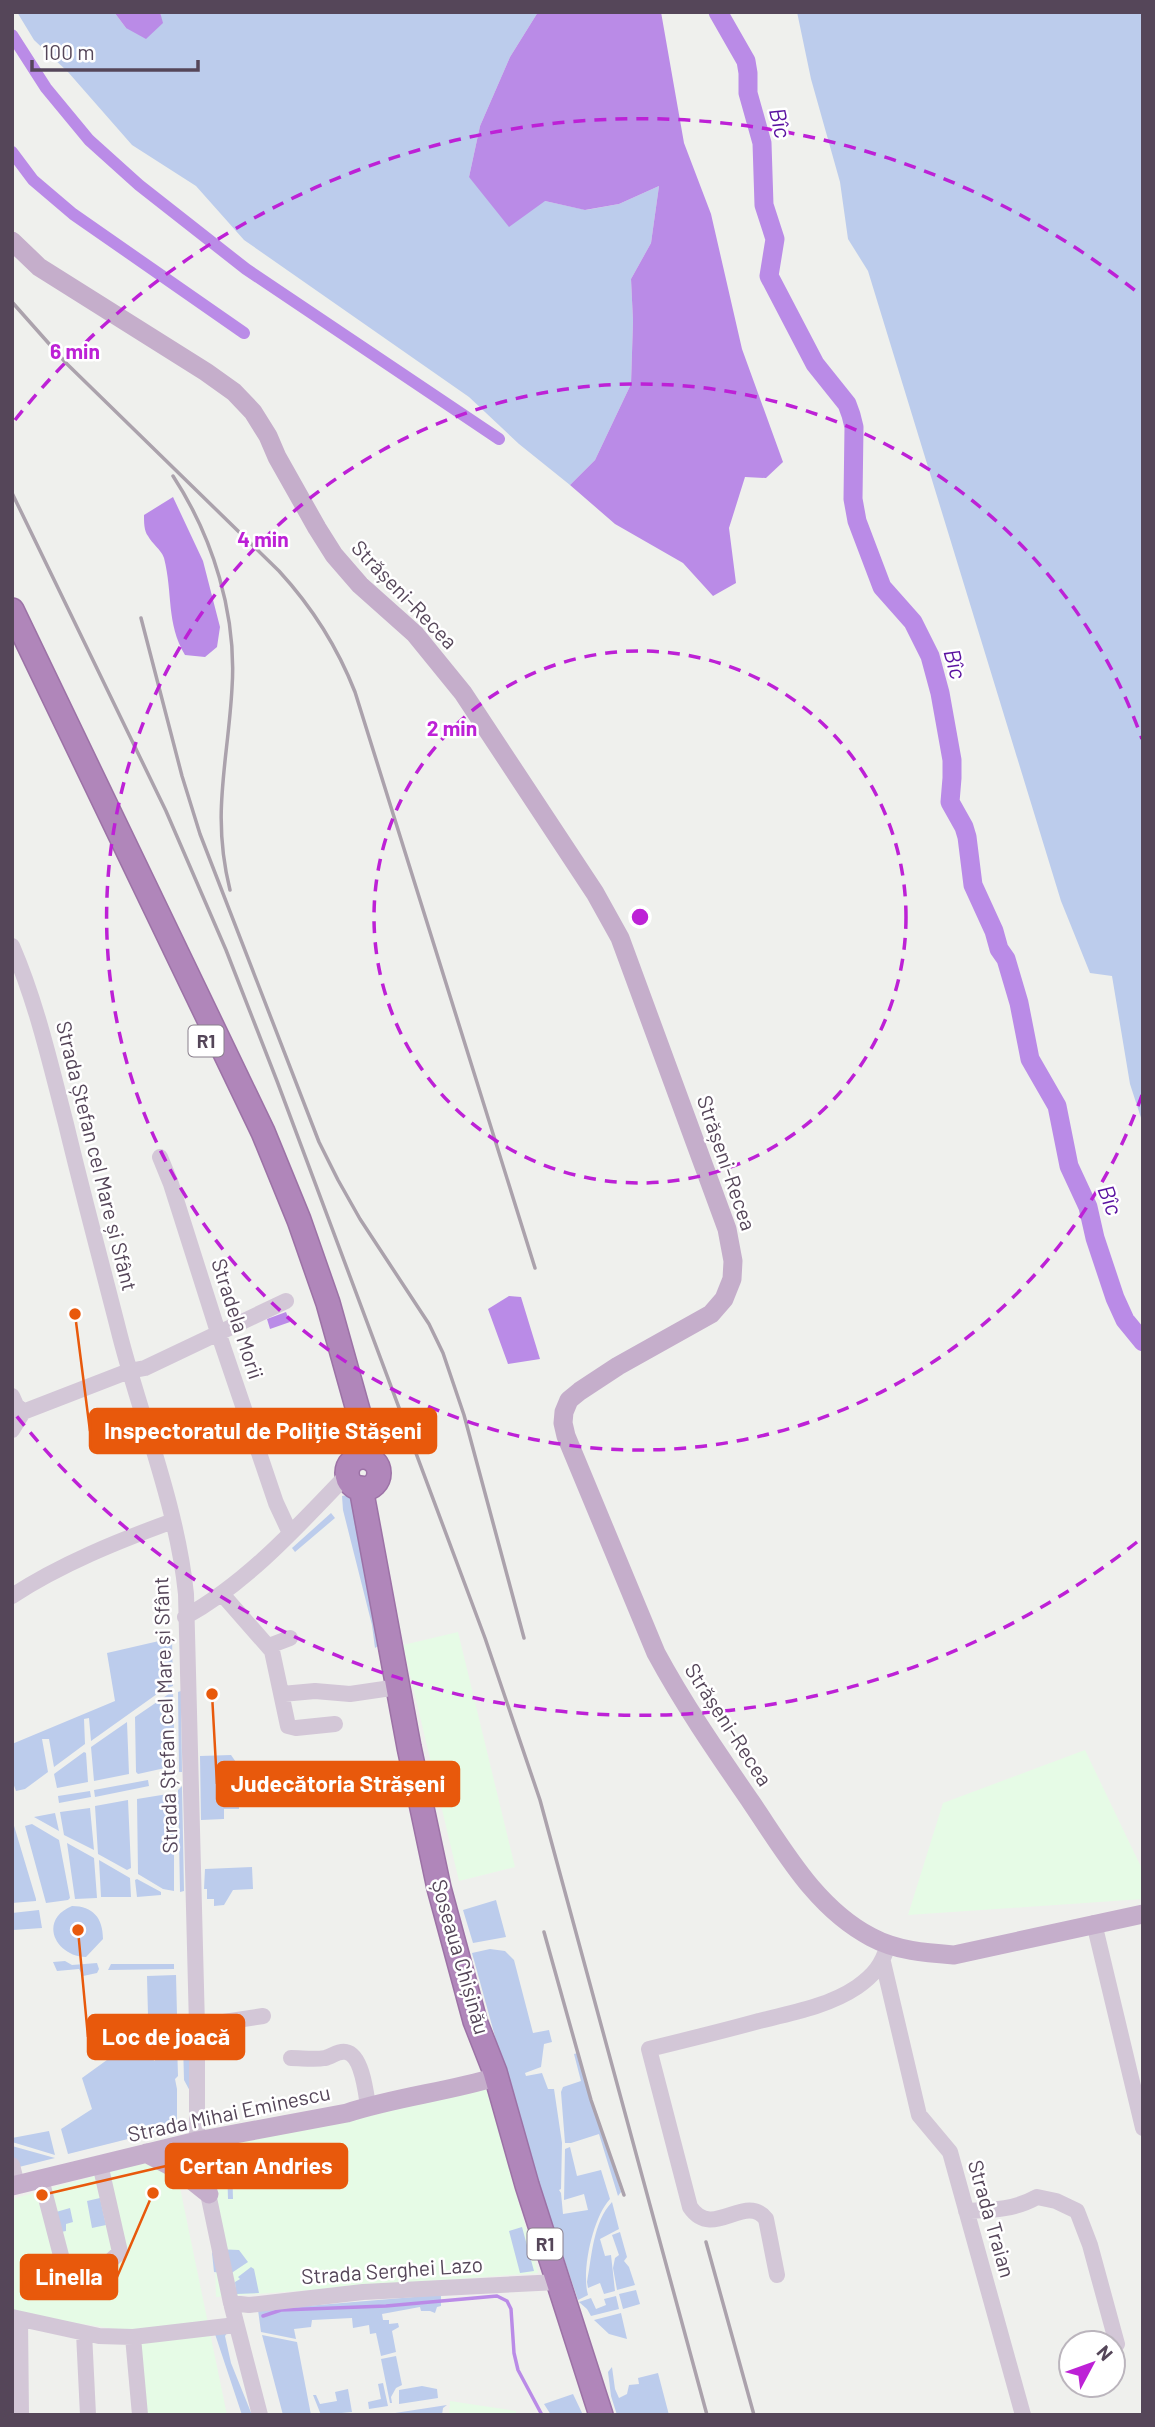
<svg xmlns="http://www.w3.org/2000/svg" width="1155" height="2427" font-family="Barlow,sans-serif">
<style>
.commercial{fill:#e6fbe6}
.green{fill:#bcccec}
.water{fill:#ba8be7}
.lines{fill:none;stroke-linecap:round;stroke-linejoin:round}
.stream{stroke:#ba8be7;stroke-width:3.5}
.canal{stroke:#ba8be7;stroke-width:12}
.river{stroke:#ba8be7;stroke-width:19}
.highway-casing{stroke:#9c72a6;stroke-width:26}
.minor{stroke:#d3c7d7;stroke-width:16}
.major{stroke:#c5aecb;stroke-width:19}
.highway{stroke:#b086ba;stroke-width:23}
.rail{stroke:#aba2ac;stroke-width:3.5}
.ring{fill:none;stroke:#bd21d6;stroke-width:3.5;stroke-dasharray:12 9}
.labels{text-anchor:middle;stroke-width:5;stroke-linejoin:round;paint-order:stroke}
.shield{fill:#fff;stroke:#887e8b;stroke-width:2}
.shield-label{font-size:19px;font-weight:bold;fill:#554659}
.street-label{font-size:21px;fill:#554659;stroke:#fff}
.water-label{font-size:23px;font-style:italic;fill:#5a12a0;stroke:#fff}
.centre{fill:#bd21d6;stroke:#fff;stroke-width:3.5}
.ring-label{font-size:21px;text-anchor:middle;font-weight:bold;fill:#bd21d6;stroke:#fff;stroke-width:5;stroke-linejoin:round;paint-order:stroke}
.leader{fill:none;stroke:#e8590c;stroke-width:2.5}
.callout-dot{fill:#e8590c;stroke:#fff;stroke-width:2.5}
.callout{fill:#e8590c;stroke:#e8590c;stroke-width:2.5}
.callout-label{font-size:23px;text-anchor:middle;font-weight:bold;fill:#fff}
</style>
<rect width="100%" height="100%" fill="#eff0ed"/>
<path class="commercial" d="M458,1632L515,1867L459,1881L403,1645Z
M1085,1750L1143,1871V1899L908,1915L943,1803Z
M487,2087L538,2273L216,2297L212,2145Z
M173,2154L227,2415H143L135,2332L12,2313V2199Z
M450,2401L516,2411V2415H449Z"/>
<path class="green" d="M17,12H114L126,28L162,23L160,12H538L510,57L480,126L469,177L545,201L586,210L619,204L659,186L651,243L631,279L633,321L631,384L595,460L570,485L519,444L469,397L244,240L196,186L132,145L68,72L34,40Z
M797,12H1143V1124L1130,1084L1112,976L1090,973L1061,901L868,271L848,239L840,182L811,79Z
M347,1495L351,1496L381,1644L375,1648L372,1625L343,1510L342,1496Z
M331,1513L335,1518L295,1552L292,1548Z
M172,1638L173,1686L164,1689L91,1741L89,1718L84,1719L85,1744L54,1767L49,1739H42L48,1772L25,1789L16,1791L12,1780V1744L115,1701L107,1653Z
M173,1691L175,1766L166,1765L165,1768L138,1774L136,1772L135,1717Z
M181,1691V1702L182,1772H179L178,1692Z
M127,1722L129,1774L94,1781L91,1747Z
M84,1752L86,1753L88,1782L57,1788L54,1774Z
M231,1755L238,1765L239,1809H224V1819L201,1820L200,1756Z
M148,1780L149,1786L95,1797L94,1790Z
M182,1786L184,1891L180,1892L178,1790Z
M90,1791L91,1797L59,1803L58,1796Z
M174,1793V1891L163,1889L138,1874L137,1799Z
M128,1800L131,1868L127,1870L98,1854L95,1806Z
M90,1808L94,1850L64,1835L60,1812Z
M55,1813L59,1831L34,1817Z
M12,1819L36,1899V1901L12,1903Z
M32,1824L59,1840L70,1898L68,1900L46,1903L25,1826Z
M67,1843L94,1858L97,1898L75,1899Z
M99,1860L130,1878L131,1897H101Z
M252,1867L253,1889L233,1890L224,1905L214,1906V1899H207V1889H204L205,1869Z
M137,1879L161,1892V1895L137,1897L135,1880Z
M496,1900L506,1937L473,1943L463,1910Z
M72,1906C93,1906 103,1918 103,1939L86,1957C55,1956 38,1920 72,1906Z
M39,1910L42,1928L13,1930L12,1913Z
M490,1949L505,1951L514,1960L533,2033L549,2030L552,2042L544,2044L541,2067L525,2073L526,2076L542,2073L548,2089H554L562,2143L561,2189L559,2190L561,2193L563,2214L588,2210L584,2194L564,2200L565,2149L570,2147L577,2176L601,2170L610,2199C593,2217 581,2271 588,2295L578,2300L521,2131L472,1953Z
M65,1961L72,1965L97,1963L99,1969L97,1973L83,1976L79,1969L57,1971L53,1962Z
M111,1964H174V1969L108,1970Z
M176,1975L177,2015H148L147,1976Z
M177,2043L178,2076L175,2079L177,2089V2124L168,2129L68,2154L61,2129L92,2109L82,2078L118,2052L139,2051L140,2054H144L155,2061L156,2044Z
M183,2044H190L191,2093L184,2080Z
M578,2053C589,2101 608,2145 621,2192L618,2196L599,2134L571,2143H565L561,2092L563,2087L581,2081L574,2054Z
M49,2131L55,2155L12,2142V2138Z
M12,2146L55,2158L15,2168Z
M232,2164L233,2199H228L227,2165Z
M100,2198L106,2225L92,2228L87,2201Z
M612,2202L619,2229L600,2239L605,2256L611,2255L615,2291L604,2294L600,2283L588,2288L587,2282C592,2256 593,2222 612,2202Z
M70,2208L73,2222L66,2224V2231L61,2232L56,2212Z
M522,2227L534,2271L520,2273L509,2231Z
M620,2232L627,2257L624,2261L629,2267L635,2285L617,2290L613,2268L615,2258L619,2255L612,2235Z
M216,2249L239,2250L248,2262L230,2274L214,2272L212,2253Z
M251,2267L254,2269L259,2293L236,2294L235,2282L240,2279L238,2277Z
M636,2290L640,2304L623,2309L619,2294Z
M438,2295L441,2296V2306L437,2307L435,2313L430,2311H421L420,2307L382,2314L383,2320H389V2324L398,2323L399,2327L392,2331L396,2352L381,2356L376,2333L370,2334L369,2325L353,2328L352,2318L312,2320L311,2327L294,2329L296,2339L261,2332L258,2310Z
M616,2296L619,2309L591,2316L587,2309L579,2302L591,2298L596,2309L606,2305L604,2299Z
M621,2313L627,2339L609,2334L594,2320Z
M228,2332L225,2336L231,2363L252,2415H242L215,2334Z
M262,2335L297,2342L311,2415H283Z
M396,2356L402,2385L396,2388L391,2397L392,2403H390L381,2359Z
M612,2367L615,2389L619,2398L627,2394L629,2385L639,2384L638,2378L658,2373L669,2415H617L611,2396L608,2372Z
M383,2383L388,2406L369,2409L368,2402L381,2399L378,2384Z
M422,2386L437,2389L438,2398L399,2404V2390Z
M348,2389L352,2412L321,2415L313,2395H316L320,2404L337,2401L335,2392Z
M573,2394L583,2415H551L544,2404Z
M447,2405L443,2408L442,2415H382Z"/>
<path class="water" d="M114,12H160L163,23L146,39L126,28Z
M538,12H661L684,143L711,214L742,349L783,462L766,478L745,477L729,528L736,583L713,596L683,563L615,524L570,485L595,460L631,384L633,321L631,279L651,243L659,186L619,204L585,210L545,201L509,227L469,177L480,126L510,57Z
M173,497L203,561L220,627L217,647L205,657L185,655C166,623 173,593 164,558C161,549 152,544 148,536C144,531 144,522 144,515Z
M509,1296L521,1297L540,1359L508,1364L488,1309Z
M286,1312L290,1322L270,1329L267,1319Z"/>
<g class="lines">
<path class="stream" d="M263,2316L281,2310L386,2306L497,2296L507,2301L511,2309L514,2353L518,2370L542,2415"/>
<path class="canal" d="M12,35L46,88L89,140L139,185L246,269L499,439
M12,152L33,180L73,214L244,333"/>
<path class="river" d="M718,12L746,61L748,73V93L762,143L764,205L775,239L769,276L815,364L847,404L851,415L854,427L853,499L857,521L882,587L913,622L930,656L940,693L952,760V778L950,802L964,827L967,837L973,885L994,931L999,949L1006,959L1019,1003L1030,1059L1057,1106L1069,1166L1088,1207L1095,1238L1115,1298L1125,1320L1143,1342"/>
<g class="highway-casing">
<path id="highway" d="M12,610L263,1132L299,1220L328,1303L372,1460
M347 1473a16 16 0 1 1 32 0a16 16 0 1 1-32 0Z
M361,1488L409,1747L439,1888L475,2021L495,2072L527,2185L601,2415"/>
</g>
<path class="minor" d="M12,946C37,1004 50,1063 66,1124C83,1195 102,1265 120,1336C142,1421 177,1506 186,1594L197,2026V2141L231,2303L260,2415
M160,1157L171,1184L218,1332L276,1503L290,1533
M12,1396L16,1405L23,1412
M12,1430L23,1412L129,1371L145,1368L286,1301
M222,1594L272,1651L288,1726L296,1728L335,1724
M12,1596C61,1564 118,1541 173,1521
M185,1617C248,1582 298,1526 347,1475
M269,1646L290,1638
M282,1694L315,1691L350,1694L398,1687
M1094,1923L1143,2128
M883,1962L919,2115L950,2152L1023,2415
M197,2026L263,2016
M291,2058C302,2058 314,2060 325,2058C332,2057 338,2050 346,2052C362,2055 366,2093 368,2106
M100,2164L120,2252L104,2267
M12,2165L17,2185
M41,2179L64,2267
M966,2211C992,2210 1014,2210 1037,2197L1056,2201L1077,2211L1090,2245L1117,2344
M777,2275L766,2219C745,2192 713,2241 690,2207L649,2049C686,2040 723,2031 759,2021C792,2013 829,2006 857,1987C874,1975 882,1965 888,1945
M231,2303L249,2305L363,2292L558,2282
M12,2317L99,2336L133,2337L236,2325
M20,2319L21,2415
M84,2333L88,2415
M133,2337L140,2415"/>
<path class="major" d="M12,241L39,267L206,372L234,392L253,412L268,436L277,457L317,528L334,555L360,585L415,634L463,693L595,893L620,938L727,1229L733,1261L732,1279L724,1299L711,1314L618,1366L580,1391L569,1400L564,1412L563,1423L566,1436L656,1653C684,1705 718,1754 751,1802C785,1852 816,1908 871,1937C897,1951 926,1953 954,1955L1143,1914
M146,2153L180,2171L209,2194
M12,2186L197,2141L347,2113C396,2097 447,2092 496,2077"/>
<use href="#highway" class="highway"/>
<path class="rail" d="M12,302L67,364L279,571C312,607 337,646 355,692L535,1268
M173,476C213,537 237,615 232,688C228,762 211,814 230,890
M12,493L166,811L226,950L277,1081L485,1638L540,1800L707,2415
M141,618L182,776L200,834L319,1142L338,1180L360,1219L429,1324L443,1353L464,1415L524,1638
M544,1932L591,2100L624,2195
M706,2242L754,2415"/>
</g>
<g class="ring">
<circle cx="640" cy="917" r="266"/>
<path d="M1142 1095A533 533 0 1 1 1142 739"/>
<path d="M1137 1542A799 799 0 0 1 15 1414M15 420A799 799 0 0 1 1137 292"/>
</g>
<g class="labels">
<g class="shield">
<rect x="188.5" y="1025.5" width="35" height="31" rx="5"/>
<rect x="527.5" y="2228.5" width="35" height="31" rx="5"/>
</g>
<g class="shield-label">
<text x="206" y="1048">R1</text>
<text x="545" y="2251">R1</text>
</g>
<g class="street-label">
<text transform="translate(404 595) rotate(46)" y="7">Strășeni-Recea</text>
<text transform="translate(96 1156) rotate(76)" y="7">Strada Ștefan cel Mare și Sfânt</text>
<text transform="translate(726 1163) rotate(71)" y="7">Strășeni-Recea</text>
<text transform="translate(237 1319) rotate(72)" y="7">Stradela Morii</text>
<text transform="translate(166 1715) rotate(-92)" y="7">Strada Ștefan cel Mare și Sfânt</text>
<text transform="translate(728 1725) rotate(57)" y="7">Strășeni-Recea</text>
<text transform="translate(460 1957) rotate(74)" y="7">Șoseaua Chișinău</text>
<text transform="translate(229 2114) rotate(-12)" y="7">Strada Mihai Eminescu</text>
<text transform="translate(991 2219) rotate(74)" y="7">Strada Traian</text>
<text transform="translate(392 2271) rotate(-4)" y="7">Strada Serghei Lazo</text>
</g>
<g class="water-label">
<text transform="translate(780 123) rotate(77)" y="8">Bîc</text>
<text transform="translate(955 664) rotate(75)" y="8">Bîc</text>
<text transform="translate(1110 1200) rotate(69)" y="8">Bîc</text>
</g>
</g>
<circle cx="640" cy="917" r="10" class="centre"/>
<g class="ring-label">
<text x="75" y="359">6 min</text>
<text x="263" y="547">4 min</text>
<text x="452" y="736">2 min</text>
</g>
<path class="leader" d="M75 1314L90 1431M212 1694L217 1784M78 1930L88 2037M42 2195L166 2166M153 2193L117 2277"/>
<g class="callout-dot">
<circle cx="75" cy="1314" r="7"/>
<circle cx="212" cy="1694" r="7"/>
<circle cx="78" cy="1930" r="7"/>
<circle cx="42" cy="2195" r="7"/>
<circle cx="153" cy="2193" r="7"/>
</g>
<g class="callout">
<rect x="90" y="1409" width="346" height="44" rx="7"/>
<rect x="217" y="1762" width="242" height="44" rx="7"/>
<rect x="88" y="2015" width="156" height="44" rx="7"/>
<rect x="166" y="2144" width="181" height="44" rx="7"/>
<rect x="21" y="2255" width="96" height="44" rx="7"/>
</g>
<g class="callout-label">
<text x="263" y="1439">Inspectoratul de Poliție Stășeni</text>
<text x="338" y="1792">Judecătoria Strășeni</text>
<text x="166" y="2045">Loc de joacă</text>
<text x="256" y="2174">Certan Andries</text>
<text x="69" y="2285">Linella</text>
</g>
<rect width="1155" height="2427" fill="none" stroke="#554659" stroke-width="28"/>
<g transform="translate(1092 2364) rotate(49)"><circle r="33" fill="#ffffff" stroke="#bbb5bd" stroke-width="2"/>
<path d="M0-5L12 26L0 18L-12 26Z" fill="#bd21d6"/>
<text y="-10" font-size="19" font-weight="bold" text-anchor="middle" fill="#554659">N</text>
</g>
<path d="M32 60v10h166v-10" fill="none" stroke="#554659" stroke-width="3.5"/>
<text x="42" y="60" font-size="21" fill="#554659" stroke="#ffffff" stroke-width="5" paint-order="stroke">100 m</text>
</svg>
